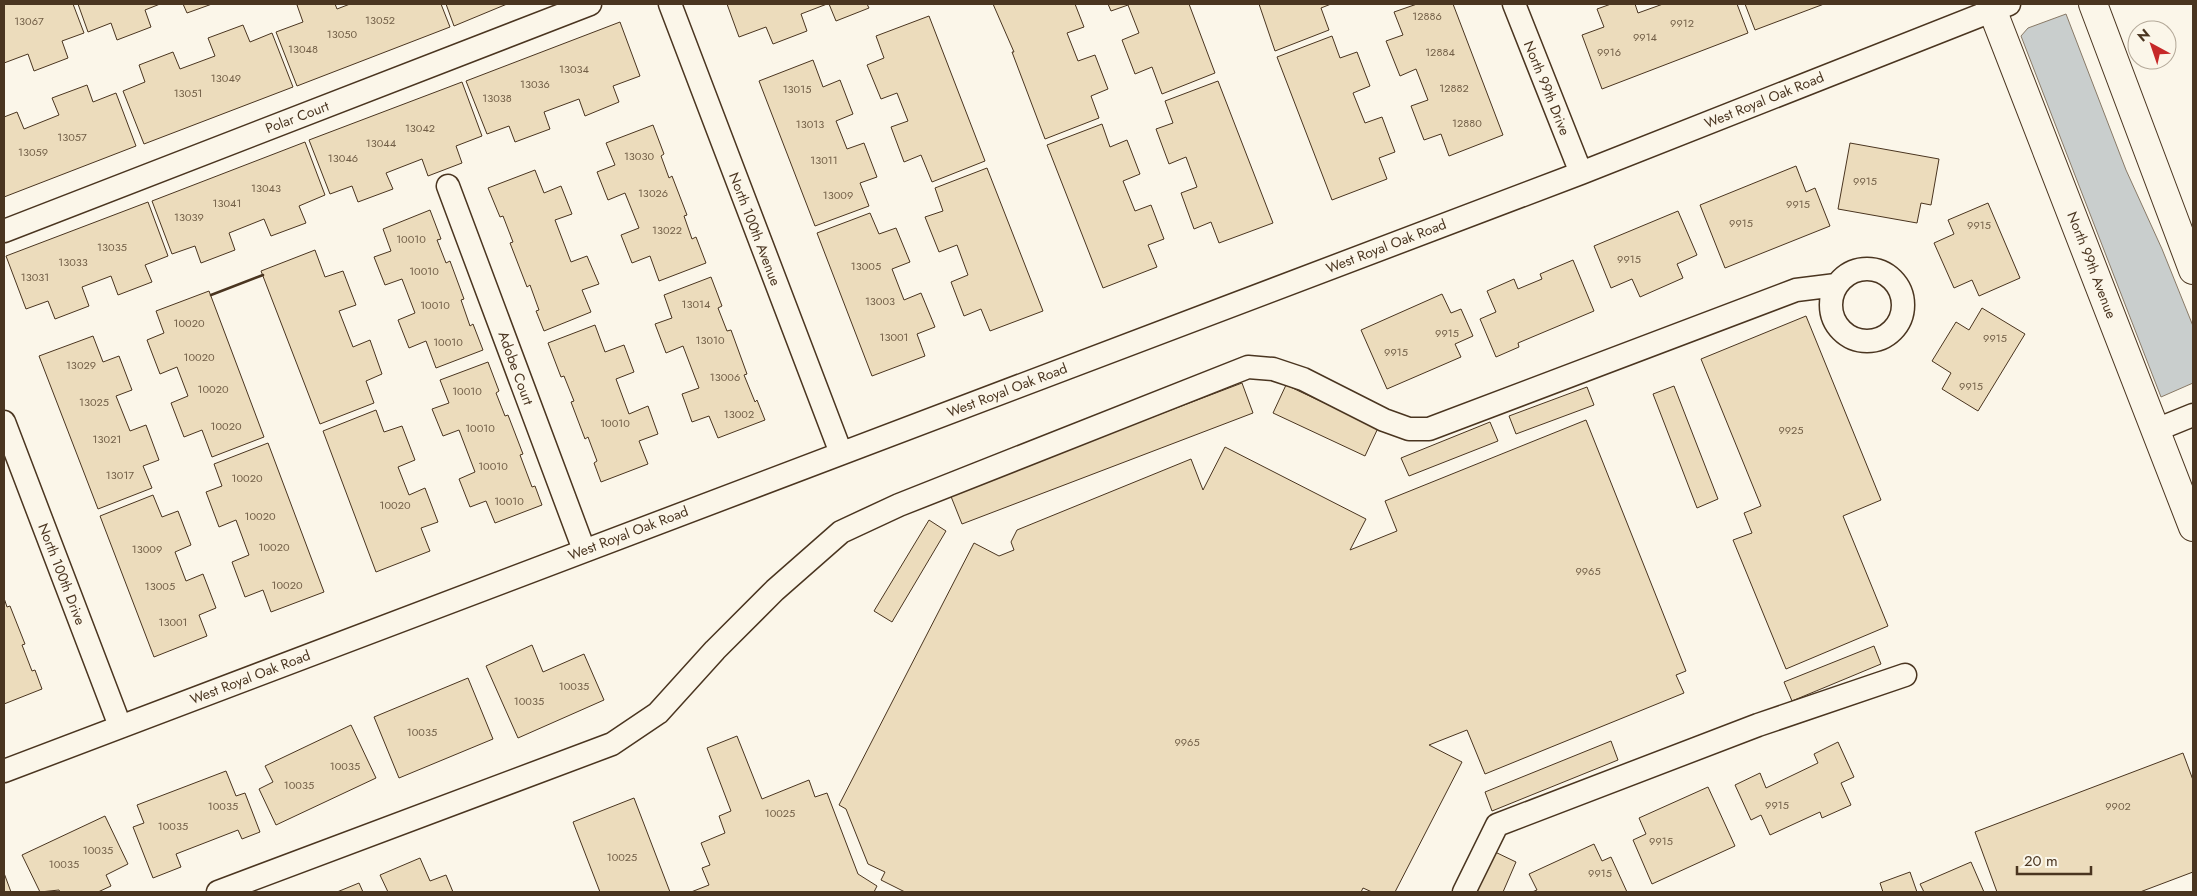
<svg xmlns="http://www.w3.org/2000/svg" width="2197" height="896" font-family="Jost,sans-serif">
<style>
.water{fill:#c9cecd;stroke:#887966}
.building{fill:#ecdcbc;stroke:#4a3520}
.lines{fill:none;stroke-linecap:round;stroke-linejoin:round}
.street-casing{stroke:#4a3520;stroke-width:25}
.secondary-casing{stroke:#4a3520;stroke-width:30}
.street{stroke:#fbf6e9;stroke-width:22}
.secondary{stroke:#fbf6e9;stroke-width:28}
.wall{stroke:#4a3520;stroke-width:2.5}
.labels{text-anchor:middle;stroke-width:4;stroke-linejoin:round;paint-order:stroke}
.number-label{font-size:11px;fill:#725f47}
.street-label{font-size:14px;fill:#4a3520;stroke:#fbf6e9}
</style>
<rect width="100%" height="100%" fill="#fbf6e9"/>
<path class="water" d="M2066,14L2126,170L2162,249L2193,326V383L2161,397L2021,36L2028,28Z"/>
<path class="building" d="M4,4H73L84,33L62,41L68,58L34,71L28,54L4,63Z
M78,4H160L145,10L151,27L117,40L111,23L88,32Z
M183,4H212L187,13Z
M300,4H335L337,9L350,4H441L450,27L297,86L276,32L303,22L297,5Z
M446,4H507L454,26Z
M727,4H827L801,14L807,31L773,44L766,27L739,37Z
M829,4H867L869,8L836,21Z
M993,4H1075L1084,27L1067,33L1078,61L1095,55L1108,89L1091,96L1099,118L1045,139L1012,52H1014Z
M1108,4H1189L1215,73L1162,94L1152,67L1135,74L1122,40L1139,33L1128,5L1111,11Z
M1259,4H1331L1321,8L1329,30L1275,51Z
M1417,4H1453L1503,135L1449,156L1441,134L1424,140L1411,106L1428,100L1416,69L1400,76L1386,41L1403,35L1394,12Z
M1611,4H1635L1638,13L1663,4H1737L1748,33L1602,89L1582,35L1604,27L1597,9Z
M1745,4H1824L1755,30Z
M929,16L985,161L932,182L921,155L904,162L891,127L908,121L897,93L881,99L867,65L884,58L876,36Z
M620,22L640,76L613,86L619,102L585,116L579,99L544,112L550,129L515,142L509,126L487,134L466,81Z
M243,25L250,42L272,33L293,87L144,144L123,91L145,82L139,65L173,52L180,69L215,56L208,38Z
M1332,36L1340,58L1357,52L1370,86L1353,93L1365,123L1382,117L1395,152L1379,158L1387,179L1332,200L1277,57Z
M813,60L823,87L840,80L853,114L836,121L847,149L864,143L877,177L860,183L869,206L815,226L759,81Z
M1218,81L1273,223L1219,243L1211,222L1194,229L1181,193L1197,187L1186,157L1169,164L1156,129L1173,123L1165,101Z
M462,82L482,136L456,146L462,163L428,176L422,159L386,173L393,189L358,202L352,186L330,194L309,140Z
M87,85L93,102L116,93L136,146L4,197V117L17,112L24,129L59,115L52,98Z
M1102,124L1110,147L1127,140L1140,174L1123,181L1135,211L1151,205L1164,239L1148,245L1157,267L1103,288L1047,145Z
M653,125L664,154L661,156L669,178L672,176L687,215L684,216L692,239L696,237L706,263L659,281L650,256L632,263L621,235L639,228L625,193L608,200L597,172L615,165L606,143Z
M305,142L325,195L299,206L306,223L271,236L264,219L229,233L235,250L201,263L195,246L172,254L152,201Z
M1850,143L1939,159L1931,205L1921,203L1917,223L1838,209Z
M1796,166L1806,192L1815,188L1830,226L1725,268L1700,205Z
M987,168L1043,311L990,331L981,309L964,316L951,282L968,275L957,245L939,252L925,217L943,211L935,188Z
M535,170L544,193L561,186L572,214L555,220L571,262L587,256L599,284L582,290L591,312L544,331L536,311L539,310L530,285L527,287L510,243L513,242L503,216L500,217L488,188Z
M148,202L168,256L145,265L152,282L118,295L111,276L82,287L89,306L55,319L48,301L26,309L6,256Z
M1988,203L2020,278L1979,296L1972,280L1954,288L1934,243L1954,234L1948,220Z
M430,210L441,239L437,240L446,263L450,261L464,299L461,300L470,326L473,324L483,350L436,368L426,341L409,348L398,320L415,313L402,279L385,285L374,257L391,251L383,229Z
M1678,211L1697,255L1677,264L1683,278L1640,297L1632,279L1611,288L1594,246Z
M870,213L879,234L896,228L910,262L892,269L904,300L921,293L935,327L917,334L925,356L872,376L817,233Z
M315,250L325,277L343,271L356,305L339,311L353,347L370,340L382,374L366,381L374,403L320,424L261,271Z
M1573,260L1594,311L1518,343L1519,347L1496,357L1480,319L1496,312L1487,291L1514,279L1518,289L1542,279L1540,274Z
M711,277L722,306L718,308L727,331L731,330L747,374L744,375L755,402L757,400L765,420L718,438L709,416L692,422L682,394L699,388L683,346L666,353L655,324L672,318L664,295Z
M209,291L264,437L212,457L202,430L184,437L171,403L188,396L177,367L160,374L147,340L164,333L156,311Z
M1442,294L1451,313L1461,309L1473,336L1455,344L1461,357L1387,389L1361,330Z
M1982,308L2025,334L1978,411L1942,389L1951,373L1932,361L1956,322L1969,330Z
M1806,316L1881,500L1843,516L1888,626L1786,669L1733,540L1752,533L1744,513L1761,506L1701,359Z
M595,325L605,352L624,345L634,372L616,379L629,414L648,406L658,434L639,441L648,464L601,482L594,463L597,461L588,437L585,439L571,402L574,401L564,376L561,377L548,343Z
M93,336L103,362L119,356L132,390L116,396L130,431L146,425L159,460L143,466L152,488L98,509L39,356Z
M488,362L499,391L496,393L505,416L508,415L523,454L520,455L532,487L535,486L542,505L495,523L486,501L470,507L459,479L475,472L459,430L443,436L432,409L449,403L440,380Z
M1242,383L1253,413L962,524L950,494Z
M1286,385L1378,428L1365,456L1273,413Z
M1674,386L1718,499L1697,508L1653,394Z
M1587,387L1594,405L1516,434L1509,416Z
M376,410L384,432L402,426L415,460L398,467L409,495L425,488L438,522L421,528L430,551L376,572L323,431Z
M1586,420L1686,671L1676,675L1684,693L1485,774L1467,730L1429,745L1462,762L1395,892H1372L1363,888L1361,892H905L881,880L885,872L868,864L846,809L839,805L974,543L999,556L1014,550L1011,542L1017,530L1191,459L1203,490L1225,447L1366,519L1350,550L1397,531L1385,501Z
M1490,422L1498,441L1409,476L1401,458Z
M268,443L324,592L271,612L263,590L245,597L232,562L249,555L236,520L219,527L206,492L222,486L214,464Z
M153,495L162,517L178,511L191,545L175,552L186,581L203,574L216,608L199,615L207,636L154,657L100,516Z
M929,520L946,531L892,622L874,611Z
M4,598L7,607L10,606L25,644L22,645L32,671L35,670L42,689L4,704Z
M532,645L543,672L584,654L604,700L518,738L486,666Z
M1874,646L1881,664L1792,701L1784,682Z
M468,678L493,739L399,778L374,717Z
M351,725L376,778L276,825L259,789L273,782L265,766Z
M737,736L762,799L809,780L815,797L827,793L858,874L877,886L874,892H691L709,885L702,868L710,865L701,843L725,833L719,816L731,811L707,748Z
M1611,741L1618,760L1492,811L1485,792Z
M1838,742L1854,777L1841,783L1851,805L1822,818L1820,812L1770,835L1761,815L1751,820L1735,785L1760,773L1766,788L1818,763L1814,754Z
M2183,753L2193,780V872L2140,892H1997L1975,832Z
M226,771L236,796L245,793L260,832L242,839L238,830L176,854L181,867L153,878L133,827L144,823L137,805Z
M1708,787L1735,846L1652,884L1633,840L1646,834L1639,818Z
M634,798L670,892H600L573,822Z
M105,816L128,864L106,875L111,886L98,892H60L59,890L40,892L22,855Z
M1594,844L1602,861L1611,857L1627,892H1532L1537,890L1529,874Z
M1493,851L1516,862L1503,892H1474Z
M420,858L430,881L446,875L453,892H388L380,875Z
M1971,862L1984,892H1924L1920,884Z
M1910,872L1917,892H1883L1880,883Z
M4,873L11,892H4Z
M359,883L363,892H337Z"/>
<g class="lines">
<g class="street-casing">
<path id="street" d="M670,4L841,453
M1514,4L1581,173
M448,186L584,550
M4,231L590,4
M1831 305a36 36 0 1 1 72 0a36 36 0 1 1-72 0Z
M4,422L120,726
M2156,430L2193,415
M4,771L1581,173L2009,4
M218,892L612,744L658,713L715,650L775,590L841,532L899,505L1248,367L1273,369L1303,379L1384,420L1409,429H1429L1796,290L1836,285
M1464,892L1497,825L1758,725L1905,675"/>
</g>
<g class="secondary-casing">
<path id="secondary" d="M1990,4L2193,527
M2093,4L2193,270"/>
</g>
<use href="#street" class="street"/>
<use href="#secondary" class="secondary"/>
<path class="wall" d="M211,295L263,275"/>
</g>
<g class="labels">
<g class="number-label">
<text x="1427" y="20">12886</text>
<text x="380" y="24">13052</text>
<text x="29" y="25">13067</text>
<text x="1682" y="27">9912</text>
<text x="342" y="38">13050</text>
<text x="1645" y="41">9914</text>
<text x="303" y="53">13048</text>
<text x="1440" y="56">12884</text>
<text x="1609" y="56">9916</text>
<text x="574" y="73">13034</text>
<text x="226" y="82">13049</text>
<text x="535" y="88">13036</text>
<text x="1454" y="92">12882</text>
<text x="797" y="93">13015</text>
<text x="188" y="97">13051</text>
<text x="497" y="102">13038</text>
<text x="1467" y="127">12880</text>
<text x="810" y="128">13013</text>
<text x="420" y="132">13042</text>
<text x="72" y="141">13057</text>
<text x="381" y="147">13044</text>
<text x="33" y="156">13059</text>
<text x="639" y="160">13030</text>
<text x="343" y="162">13046</text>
<text x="824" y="164">13011</text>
<text x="1865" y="185">9915</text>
<text x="266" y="192">13043</text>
<text x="653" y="197">13026</text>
<text x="838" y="199">13009</text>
<text x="227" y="207">13041</text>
<text x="1798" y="208">9915</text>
<text x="189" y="221">13039</text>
<text x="1741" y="227">9915</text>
<text x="1979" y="229">9915</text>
<text x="667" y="234">13022</text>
<text x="411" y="243">10010</text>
<text x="112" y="251">13035</text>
<text x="1629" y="263">9915</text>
<text x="73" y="266">13033</text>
<text x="866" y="270">13005</text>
<text x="424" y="275">10010</text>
<text x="35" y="281">13031</text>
<text x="880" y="305">13003</text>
<text x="696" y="308">13014</text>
<text x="435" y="309">10010</text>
<text x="189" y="327">10020</text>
<text x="1447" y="337">9915</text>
<text x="894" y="341">13001</text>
<text x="1995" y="342">9915</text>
<text x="710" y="344">13010</text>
<text x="448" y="346">10010</text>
<text x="1396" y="356">9915</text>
<text x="199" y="361">10020</text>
<text x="81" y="369">13029</text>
<text x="725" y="381">13006</text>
<text x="1971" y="390">9915</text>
<text x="213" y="393">10020</text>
<text x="467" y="395">10010</text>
<text x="94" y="406">13025</text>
<text x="739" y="418">13002</text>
<text x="615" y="427">10010</text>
<text x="226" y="430">10020</text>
<text x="480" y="432">10010</text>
<text x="1791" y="434">9925</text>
<text x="107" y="443">13021</text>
<text x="493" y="470">10010</text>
<text x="120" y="479">13017</text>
<text x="247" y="482">10020</text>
<text x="509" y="505">10010</text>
<text x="395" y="509">10020</text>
<text x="260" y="520">10020</text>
<text x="274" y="551">10020</text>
<text x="147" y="553">13009</text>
<text x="1588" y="575">9965</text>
<text x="287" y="589">10020</text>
<text x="160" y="590">13005</text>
<text x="173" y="626">13001</text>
<text x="574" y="690">10035</text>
<text x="529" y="705">10035</text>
<text x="422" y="736">10035</text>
<text x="1187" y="746">9965</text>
<text x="345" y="770">10035</text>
<text x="299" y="789">10035</text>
<text x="1777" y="809">9915</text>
<text x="223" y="810">10035</text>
<text x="2118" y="810">9902</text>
<text x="780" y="817">10025</text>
<text x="173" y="830">10035</text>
<text x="1661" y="845">9915</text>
<text x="98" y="854">10035</text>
<text x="622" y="861">10025</text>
<text x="64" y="868">10035</text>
<text x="1600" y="877">9915</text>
</g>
<g class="street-label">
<text transform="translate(1547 88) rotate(68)" y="5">North 99th Drive</text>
<text transform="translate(1764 100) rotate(-22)" y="5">West Royal Oak Road</text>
<text transform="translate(297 117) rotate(-21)" y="5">Polar Court</text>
<text transform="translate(755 229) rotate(69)" y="5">North 100th Avenue</text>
<text transform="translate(1386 246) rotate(-21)" y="5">West Royal Oak Road</text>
<text transform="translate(2092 265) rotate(69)" y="5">North 99th Avenue</text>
<text transform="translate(516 368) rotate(70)" y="5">Adobe Court</text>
<text transform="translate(1007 390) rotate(-21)" y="5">West Royal Oak Road</text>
<text transform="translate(628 533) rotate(-21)" y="5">West Royal Oak Road</text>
<text transform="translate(62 574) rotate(69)" y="5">North 100th Drive</text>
<text transform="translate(250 677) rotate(-21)" y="5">West Royal Oak Road</text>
</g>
</g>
<rect width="2197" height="896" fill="none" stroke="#4a3520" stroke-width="10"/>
<g transform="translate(2152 45) rotate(320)"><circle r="24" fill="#fbf6e9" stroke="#b4a999"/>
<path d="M0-4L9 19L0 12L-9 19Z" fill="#c62828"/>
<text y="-8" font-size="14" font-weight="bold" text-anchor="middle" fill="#4a3520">N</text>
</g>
<path d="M2017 866v8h74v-8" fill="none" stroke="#4a3520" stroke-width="2.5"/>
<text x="2024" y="866" font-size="15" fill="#4a3520" stroke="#fbf6e9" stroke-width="4" paint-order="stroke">20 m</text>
</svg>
